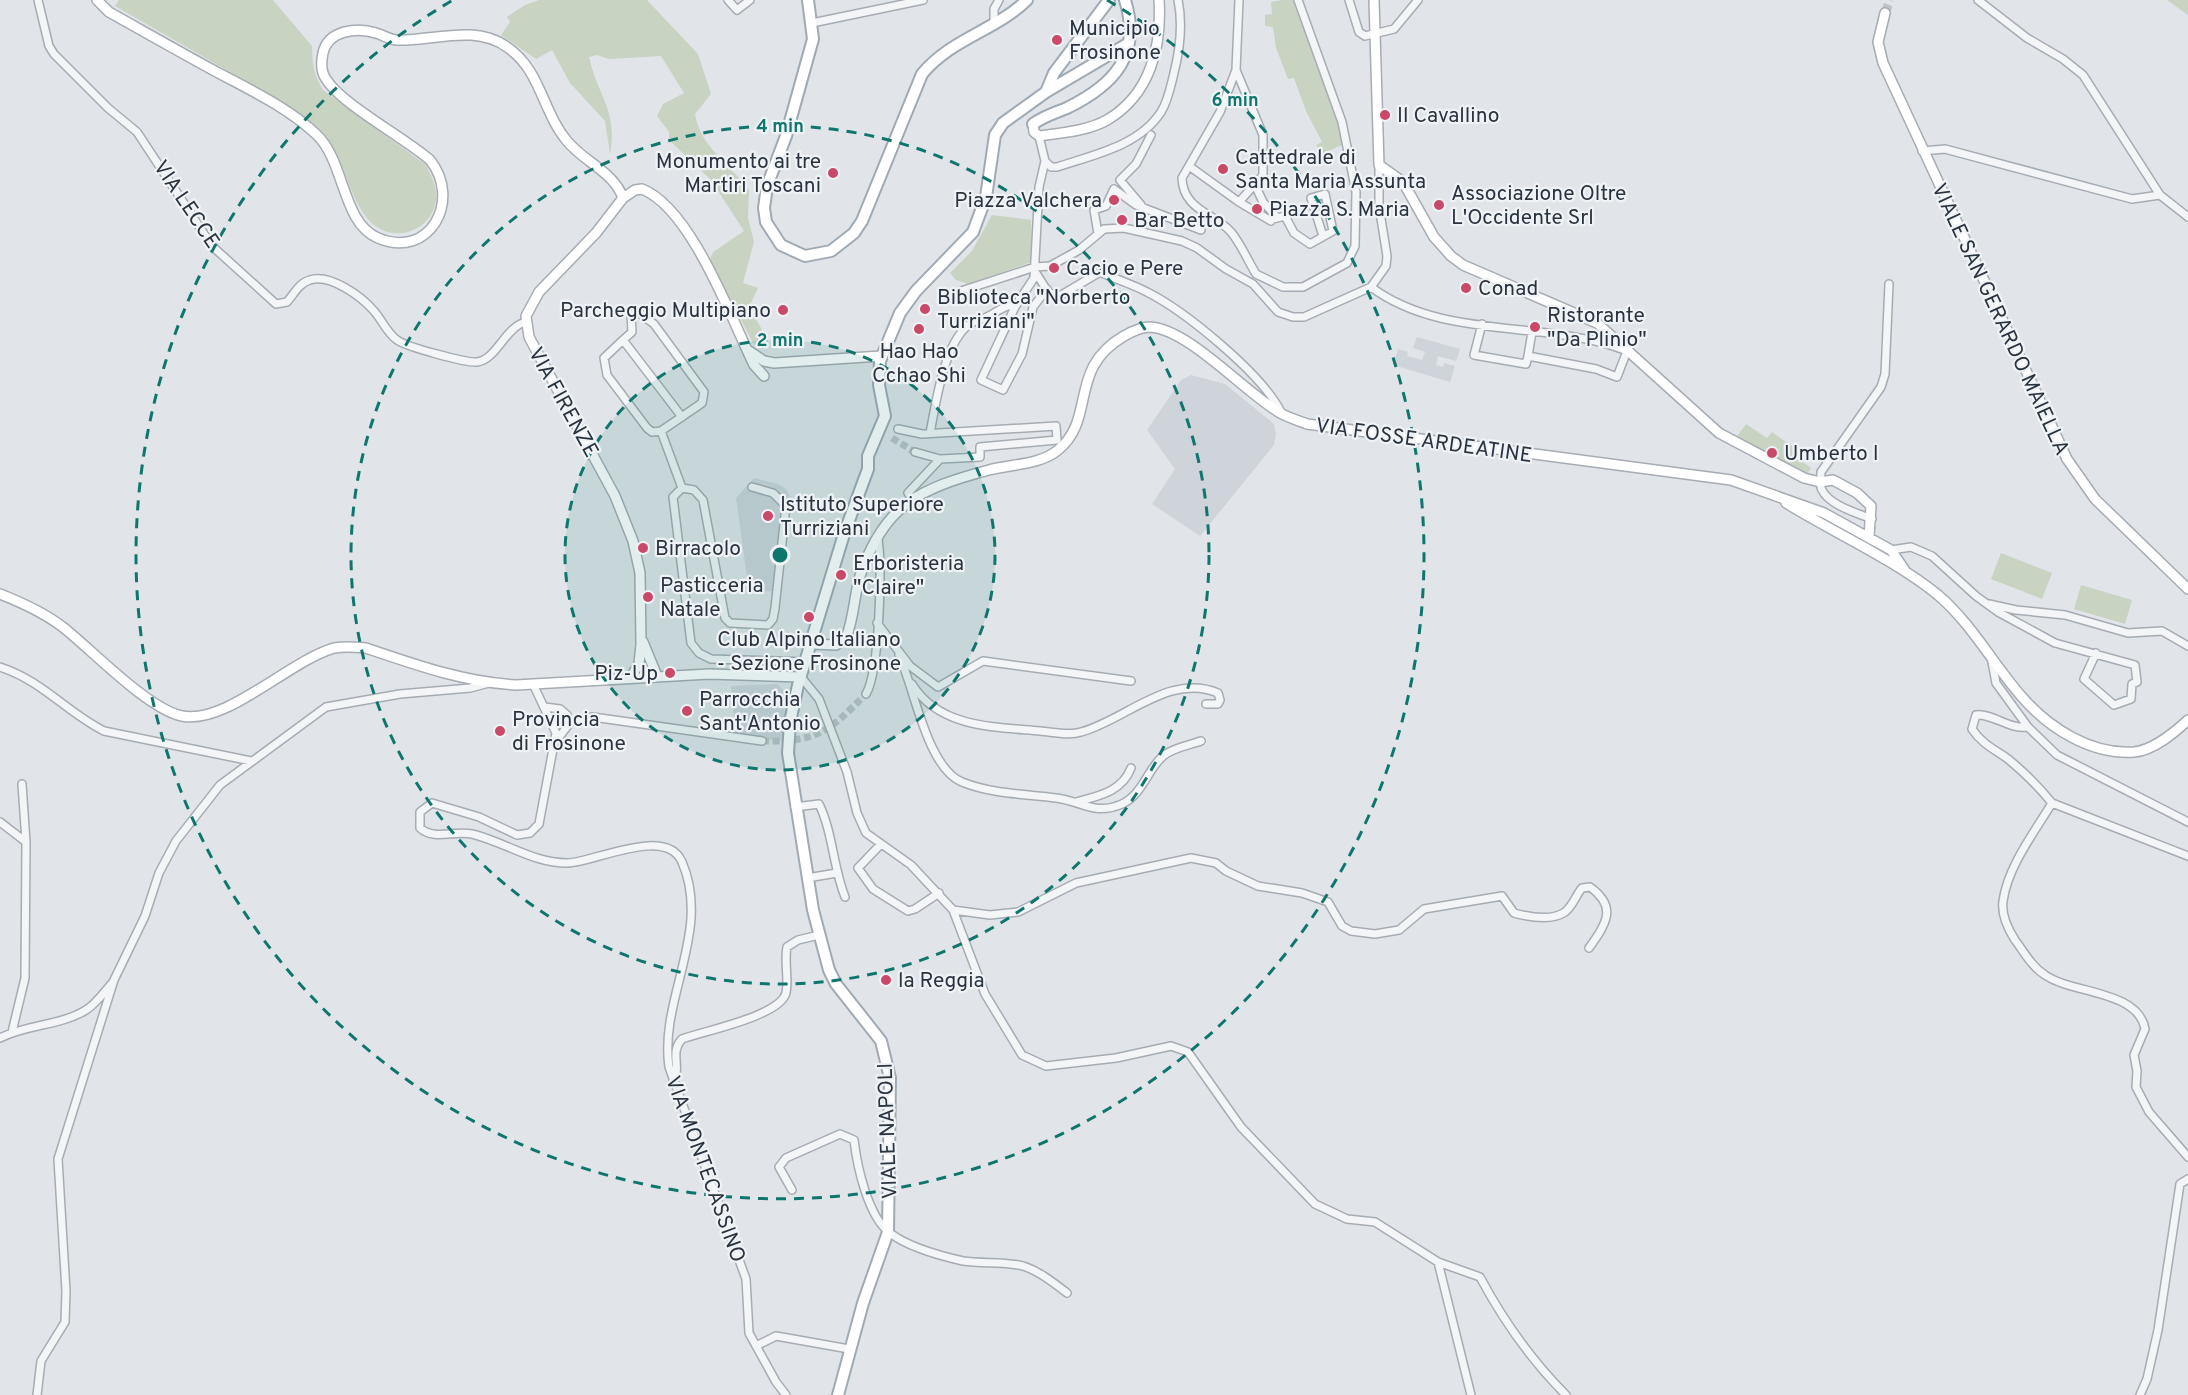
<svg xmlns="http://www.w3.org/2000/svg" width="2188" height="1395" font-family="Overpass,sans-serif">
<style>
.built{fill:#cfd4db}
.green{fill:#c8d3c2}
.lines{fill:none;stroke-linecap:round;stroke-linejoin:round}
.street-tunnel{stroke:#bcc2c7;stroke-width:7;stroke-dasharray:7 3.5;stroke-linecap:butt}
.secondary-tunnel{stroke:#bcc2c7;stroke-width:9;stroke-dasharray:9 4.5;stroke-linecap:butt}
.street-casing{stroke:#a6acb3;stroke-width:10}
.secondary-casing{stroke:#a6acb3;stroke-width:12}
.primary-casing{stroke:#a0aab4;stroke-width:14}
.street{stroke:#f3f5f7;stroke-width:7}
.secondary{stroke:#fff;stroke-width:9}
.primary{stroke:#fff;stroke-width:10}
.ring{fill:none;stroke:#0f766e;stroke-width:3;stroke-dasharray:10 8}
.poi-dot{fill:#ca4968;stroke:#f0f3f6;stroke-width:2}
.labels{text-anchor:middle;stroke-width:4.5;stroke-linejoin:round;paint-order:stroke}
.poi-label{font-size:21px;fill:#2a3440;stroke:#f0f3f6;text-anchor:start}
.street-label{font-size:21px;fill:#2a3440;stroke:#f0f3f6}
.centre{fill:#0f766e;stroke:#f0f3f6;stroke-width:3}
.ring-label{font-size:18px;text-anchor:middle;font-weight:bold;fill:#0f766e;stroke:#f0f3f6;stroke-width:4.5;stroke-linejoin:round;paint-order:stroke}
</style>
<rect width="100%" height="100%" fill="#e1e5e9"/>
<path class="built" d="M1417,337L1460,349L1456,361L1438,356L1436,365L1443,367L1444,363L1455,366L1450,382L1393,365L1398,349L1408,352L1407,356L1422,360L1425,352L1413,348Z
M1191,375L1225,384L1274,424L1276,434L1274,445L1200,536L1152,504L1175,469L1147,430L1181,380Z
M754,478L778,484L786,489L792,499L779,591L749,592L736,498Z
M778,684L792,701L785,741L759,739L735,733L731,686Z"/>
<path class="green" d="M119,0H273L312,46C312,62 314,76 323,90L426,165C431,176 438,188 436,200C433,226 405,240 382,230C352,217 346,160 324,134C311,119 289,109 272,98C221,66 167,36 115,6Z
M539,0H647L698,54L711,94L695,114C701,148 729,163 749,190L748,218L754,242L743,283L758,288L750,305C755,325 765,323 764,348L760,349L753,343L710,260L713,252L744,231L711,180L669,140V132L657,116L663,104L684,93L661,56L609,59L597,55L589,57C598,97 618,110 610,154L605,121L570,83L552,50L536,59L501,35L510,22L507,17L525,5Z
M1282,0H1293L1338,121L1344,144L1322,154L1316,145L1322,142L1306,111L1294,78L1288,79L1276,48L1273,27L1265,26V15L1272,14L1271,2Z
M2167,0H2188V15Z
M992,215L1031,220L1032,262L968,284L956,280L950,273L972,251Z
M1746,424L1767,438L1772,432L1799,451L1796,457L1811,468L1807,474L1732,443Z
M2001,553L2052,573L2042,599L1991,579Z
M2081,585L2132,600L2125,624L2074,609Z"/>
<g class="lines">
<path class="street-tunnel" d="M892,438L915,452
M762,741C818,742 828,732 866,694"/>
<path class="secondary-tunnel" d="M1885,13L1890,0"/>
<g class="street-casing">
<path id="street" d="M38,0L49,46L54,54L108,108L137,132L212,246L276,304L287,302C294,294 299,283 310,280C330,273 362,297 374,311C382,320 387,333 397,340C407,347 466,363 477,362C496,360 505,328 525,322
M728,0L737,10L750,0
M1239,0L1236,70L1220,112L1182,178C1183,210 1214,213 1231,232C1241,244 1248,261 1256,274
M1349,0L1359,32L1365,36L1394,29L1418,0
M1978,0L2027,38L2063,59L2083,75L2160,195L2188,217
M812,23L923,0
M994,24V9L999,0
M1236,70L1263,135V175L1239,202
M1039,136L1045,161L1039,187L1034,278L1015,307L981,380L1003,390L1022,354L1033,307L1047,289
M1922,151L1945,149L2132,199L2160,195
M1045,161L1051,167H1057C1093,155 1139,146 1161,112C1168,101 1171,85 1174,73C1180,49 1183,24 1178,0
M1189,166L1239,202L1271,221L1275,215L1263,202L1255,185
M1141,205L1120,180L1136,164L1151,135
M1273,219L1285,216L1294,233L1310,244L1333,231L1325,194L1311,198L1323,236
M1098,234L1094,210L1106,206L1114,189L1136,205L1201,230
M1036,273L1048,292L1058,297L1100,272C1115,279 1132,284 1147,292C1185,311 1262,374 1281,412
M1256,274L1283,287H1303L1347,263L1355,246L1356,192L1342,122L1298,0
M1371,287C1443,341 1547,319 1627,351L1617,377L1596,369L1528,356L1532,332
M961,291L1035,267L1050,266L1079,250L1104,229L1124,228L1182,241L1197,248L1226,269L1253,284L1278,312L1293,317H1304L1371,287L1386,266L1387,256L1379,206V165
M1482,324L1474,355L1526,364L1528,356
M623,340L604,358L607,375L647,428L652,432L661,431
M898,429L922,434L1056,426L1057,440L980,447V457L940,459L908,493L912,498
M930,433C936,403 943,349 966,327C972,321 980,320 987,317C998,311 1005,305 1017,304
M915,452L940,459
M752,487L773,493L786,506L775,608L773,619L768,625L730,623L725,618L703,500L694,490L682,488L673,497L691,643L699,653L711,659L806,662
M682,488L661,431L702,403L704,392L654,324L638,312L631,315L632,332L623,340L682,417
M1872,519C1857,513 1829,505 1822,490C1819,485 1821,478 1821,472L1881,387L1885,374L1889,284
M1891,550L1911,547L1932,556L1976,596L1998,612L2055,643L2135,665L2137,682L2132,684L2131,699L2114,705L2084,679L2096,653
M1989,604L2016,610L2065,615L2128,633L2162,631L2188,646
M877,623L910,666L938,687L983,661L1131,681
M899,655C914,687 927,768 962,782C992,794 1024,794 1056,798C1082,801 1094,816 1122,804C1143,794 1147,770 1163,756C1172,748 1190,745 1201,741
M1991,657L1996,683L2028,727C2009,730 1993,713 1976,715L1972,729C1982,744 1994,749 2008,759C2024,772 2039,787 2052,803C2034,833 2008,866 2003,901C2001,915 2008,929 2015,940C2024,952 2032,967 2045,975C2072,994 2138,990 2145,1029L2134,1055L2137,1071L2136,1087L2149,1112L2188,1157
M0,667C43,681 66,712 104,731L251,761
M801,677L819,699L847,772L857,813L866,833L911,865L953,910L985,994L1022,1055L1046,1066L1116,1058L1171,1046L1188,1052L1241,1127L1315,1204L1347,1219L1375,1222L1438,1262L1480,1277C1503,1320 1532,1361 1566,1395
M533,684L556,733L539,824L530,833L517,835L479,817L432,803L420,812V828C435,841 454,830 472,834C505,842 533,863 567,863C593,863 666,825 682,862C712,931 659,999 669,1067L746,1279L749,1333L776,1382L786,1395
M912,684C939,728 995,727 1040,731C1053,732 1069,736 1081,732C1124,721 1170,672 1218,693L1220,700L1218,704H1206
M866,694C880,670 882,567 878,539
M545,707L560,709L567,715L569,724L557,740
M551,717C566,729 576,718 593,717L762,741
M2028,727L2057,755L2188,822
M22,784L26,842
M1076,802C1098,796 1122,792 1131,768
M2052,803L2188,856
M795,807L819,804C833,833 833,867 845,897
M0,822L26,842L25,978L12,1032
M880,845L858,868L873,889L908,911L915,909L939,893
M807,878L837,873
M953,910L990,915L1018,912L1076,883L1191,858L1216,863L1226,871L1258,886L1302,893L1328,902L1342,926L1351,931L1375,934L1399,930L1424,909L1502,896L1514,913C1529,917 1552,921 1565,912C1573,906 1576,895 1582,888L1590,887C1618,907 1606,924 1589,948
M0,1038C27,1024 60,1026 86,1010C96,1004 105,991 113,982
M673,1081C682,1067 669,1053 682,1039C704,1031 780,1016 786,993C789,979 784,962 787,947L798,940L819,935
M792,1190L779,1167L786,1158L840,1134L854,1140C857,1166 868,1217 890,1233C908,1247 941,1256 963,1261C983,1264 1004,1261 1023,1266C1039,1271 1054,1283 1067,1293
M1438,1262L1471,1395
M756,1346L776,1336L849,1349
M37,1395L41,1361L65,1322L66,1291L58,1159L114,980L145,916L159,873L176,841L220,785L326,707L400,694L470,688L489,683
M2140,1395L2147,1379L2158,1330L2180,1184L2188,1179"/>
</g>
<g class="secondary-casing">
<path id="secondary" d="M97,0L109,12C143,31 178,51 213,70C248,89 288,107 317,135C345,162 342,223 378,238C430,260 462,200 430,160C405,138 341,104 326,79C321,72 321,62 323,53C328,30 357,27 376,33C383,35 390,40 397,40C434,41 475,24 507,47C541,70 542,111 567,141C584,162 614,172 623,198
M1374,0L1379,165L1403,182L1434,237L1451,256L1463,265L1597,323L1719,433L1804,478L1820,482L1833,480L1857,493L1871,506L1869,537
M1885,13L1878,42L1883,63L2067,459L2095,499L2188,589
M1033,124L1034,132L1039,136C1060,133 1088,131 1107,120C1150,95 1162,47 1159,0
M749,351L764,361L774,363L881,356
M1786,503C1836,534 1892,558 1938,595C1972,624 1993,664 2022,697C2049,728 2091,755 2134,752C2154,750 2174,733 2188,720
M0,594C23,603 45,613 64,628C93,651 148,709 182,716C226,725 289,661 334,648C345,646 356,647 366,648C416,665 464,682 516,685L709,674L801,677
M643,642L657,676
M812,644L836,645L846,638C854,618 854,596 860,576C884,504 921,488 989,470C1012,464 1040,465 1058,450C1097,418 1067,369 1124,336C1131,332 1141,327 1150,327C1189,329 1246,394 1282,414C1290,418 1299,421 1307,424L1731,480L1824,513L1891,550L1906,572
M631,677L639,664L641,644L640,573L633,541L615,496L529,337L526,316L539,292L596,233L623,198L635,190L642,189C691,208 731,318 754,365L764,376"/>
</g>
<g class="primary-casing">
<path id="primary" d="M808,0L813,39L786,136L767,186L764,208L766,222L781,245L805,256L831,251L854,233L862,221L922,74C952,38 995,31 1027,0
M1046,92L1054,73L1109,0
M1033,124C1044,116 1055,113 1067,108C1114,85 1142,55 1125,0
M838,1395L863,1303L888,1232L890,1078L881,1041L836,984L829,970L813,910L788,753L790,722L798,685L844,534L868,469V456L885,416L879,385L880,361L900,313L916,291L973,232L986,197L995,135L1003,123L1046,92L1129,43"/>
</g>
<use href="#street" class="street"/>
<use href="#secondary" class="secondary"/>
<use href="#primary" class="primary"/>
</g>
<circle cx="780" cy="555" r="215" fill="#0f766e" fill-opacity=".12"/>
<g class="ring">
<circle cx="780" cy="555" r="215"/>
<circle cx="780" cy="555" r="429"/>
<path d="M1107 0A644 644 0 1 1 453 0"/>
</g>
<g class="poi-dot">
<circle cx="1057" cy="40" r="6"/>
<circle cx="1385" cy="115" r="6"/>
<circle cx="1223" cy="169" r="6"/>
<circle cx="833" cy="173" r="6"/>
<circle cx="1114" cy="200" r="6"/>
<circle cx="1439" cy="205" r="6"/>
<circle cx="1257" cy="209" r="6"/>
<circle cx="1122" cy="220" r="6"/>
<circle cx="1054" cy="268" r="6"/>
<circle cx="1466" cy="288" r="6"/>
<circle cx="925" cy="309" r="6"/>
<circle cx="783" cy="310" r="6"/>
<circle cx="1535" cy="327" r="6"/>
<circle cx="919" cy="329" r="6"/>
<circle cx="1772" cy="453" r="6"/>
<circle cx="768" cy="516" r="6"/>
<circle cx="643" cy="548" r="6"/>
<circle cx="841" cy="575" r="6"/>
<circle cx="648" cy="597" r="6"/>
<circle cx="809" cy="617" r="6"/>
<circle cx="670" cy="673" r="6"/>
<circle cx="687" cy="711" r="6"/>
<circle cx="500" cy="731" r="6"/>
<circle cx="886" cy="980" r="6"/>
</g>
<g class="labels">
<g class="poi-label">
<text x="1069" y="35">Municipio<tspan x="1069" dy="24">Frosinone</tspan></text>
<text x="1397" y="122">Il Cavallino</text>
<text x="1235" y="164">Cattedrale di<tspan x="1235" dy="24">Santa Maria Assunta</tspan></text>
<text x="821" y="168" text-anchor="end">Monumento ai tre<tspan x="821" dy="24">Martiri Toscani</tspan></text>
<text x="1451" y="200">Associazione Oltre<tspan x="1451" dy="24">L'Occidente Srl</tspan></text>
<text x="1102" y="207" text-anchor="end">Piazza Valchera</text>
<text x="1269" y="216">Piazza S. Maria</text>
<text x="1134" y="227">Bar Betto</text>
<text x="1066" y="275">Cacio e Pere</text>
<text x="1478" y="295">Conad</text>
<text x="937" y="304">Biblioteca "Norberto<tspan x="937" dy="24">Turriziani"</tspan></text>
<text x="771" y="317" text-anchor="end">Parcheggio Multipiano</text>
<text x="1547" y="322">Ristorante<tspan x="1547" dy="24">"Da Plinio"</tspan></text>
<text x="919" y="358" text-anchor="middle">Hao Hao<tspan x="919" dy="24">Cchao Shi</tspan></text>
<text x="1784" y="460">Umberto I</text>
<text x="780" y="511">Istituto Superiore<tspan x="780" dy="24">Turriziani</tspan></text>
<text x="655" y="555">Birracolo</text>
<text x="853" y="570">Erboristeria<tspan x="853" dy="24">"Claire"</tspan></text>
<text x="660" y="592">Pasticceria<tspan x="660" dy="24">Natale</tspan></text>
<text x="809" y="646" text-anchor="middle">Club Alpino Italiano<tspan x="809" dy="24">- Sezione Frosinone</tspan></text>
<text x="658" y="680" text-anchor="end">Piz-Up</text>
<text x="699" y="706">Parrocchia<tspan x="699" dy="24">Sant'Antonio</tspan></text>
<text x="512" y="726">Provincia<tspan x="512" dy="24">di Frosinone</tspan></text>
<text x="898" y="987">la Reggia</text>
</g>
<g class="street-label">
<text transform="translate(187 204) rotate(56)" y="7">VIA LECCE</text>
<text transform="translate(2001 319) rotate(65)" y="7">VIALE SAN GERARDO MAIELLA</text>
<text transform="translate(564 402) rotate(61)" y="7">VIA FIRENZE</text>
<text transform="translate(1424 440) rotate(8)" y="7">VIA FOSSE ARDEATINE</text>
<text transform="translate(887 1131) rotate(-92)" y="7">VIALE NAPOLI</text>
<text transform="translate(706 1169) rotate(70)" y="7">VIA MONTECASSINO</text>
</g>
</g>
<circle cx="780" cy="555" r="9" class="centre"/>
<g class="ring-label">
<text x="1235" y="106">6 min</text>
<text x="780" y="132">4 min</text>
<text x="780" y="346">2 min</text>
</g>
</svg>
